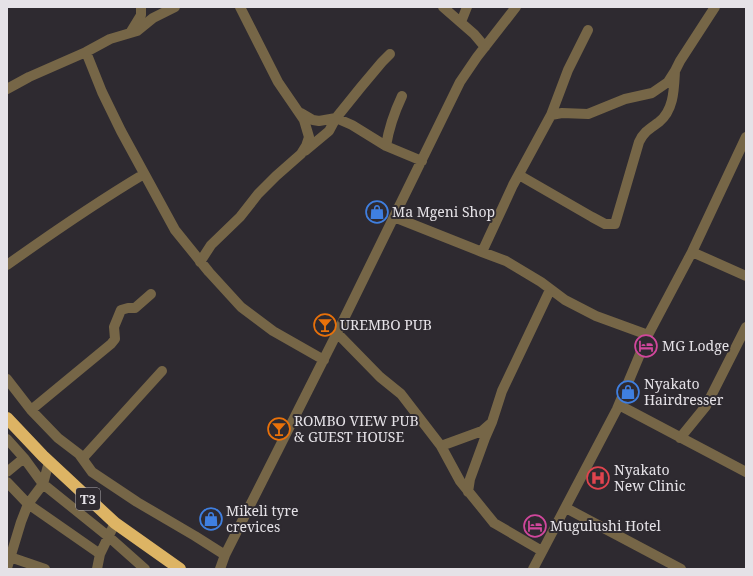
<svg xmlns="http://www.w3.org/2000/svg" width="753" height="576" font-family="'Noto Serif',serif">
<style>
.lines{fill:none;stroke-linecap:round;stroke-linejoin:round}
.minor{stroke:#766647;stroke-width:10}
.highway{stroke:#ddb464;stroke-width:12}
.labels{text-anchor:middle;stroke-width:4;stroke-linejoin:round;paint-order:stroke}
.shield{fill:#2e2a30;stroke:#aeabb0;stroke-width:1}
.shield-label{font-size:13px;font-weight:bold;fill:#e5e2e7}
.poi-label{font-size:14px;fill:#e5e2e7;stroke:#2e2a30;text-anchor:start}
</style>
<rect width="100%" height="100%" fill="#2e2a30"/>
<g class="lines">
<path class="minor" d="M443,7L474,34L485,47
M461,22L467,7
M130,33L141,15V7
M86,52L102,92L121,131L175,230L209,272L241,307L273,331L324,360
M7,89L29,77L86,52L110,39L137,31L153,18L175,7
M301,113L313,120L319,121L336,118L352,125L386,146L422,161
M551,115L562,113L588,114L625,99L652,93L668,82L675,71L680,61L715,7
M386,146C389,127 394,113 402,96
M305,151L329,131L336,118L361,87L382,62L390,54
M519,175L592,217L605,224H615L639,142C644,131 651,128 659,122C674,110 674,89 675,71
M394,217L482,252L506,261L541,282L565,300L596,316L648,335
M482,252L513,185L551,115L568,70L588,30
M692,252L746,276
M200,262L211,245L240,217L258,194L276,176L301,154L306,146L309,137L304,120L278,82L240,7
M7,265C52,233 97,202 144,174
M337,333L380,377L401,394L441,446L460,481L494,523L542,551
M7,379L31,410L58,438L79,454L92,472L137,502L195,536L225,555
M619,405L746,472
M31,410L111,344L115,339L114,327L121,310L128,308H135L151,294
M680,438L706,406L746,327
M7,439L24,458L43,484L109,537L145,569
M441,446L482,431L490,424
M83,458L162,371
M7,472L24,458
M7,482L28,504L100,554
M468,492L470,479L485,438L492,422L502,391L550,290
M566,508L681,569
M7,556L45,569
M7,568L21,522L28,504L43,484L49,462
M97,569L100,554L115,523
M220,569L225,555L337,333L460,82L477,57L516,7
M533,569L617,409L648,335L692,252L746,137"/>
<path class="highway" d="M7,418L43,456L115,523L180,569"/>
</g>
<defs>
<g id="shop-ring" transform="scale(1.15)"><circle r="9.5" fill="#2e2a30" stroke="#3f7fe0" stroke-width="1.5"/><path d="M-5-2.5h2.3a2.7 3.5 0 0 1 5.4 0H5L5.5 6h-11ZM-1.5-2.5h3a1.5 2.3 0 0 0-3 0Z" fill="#3f7fe0"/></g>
<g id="bar-ring" transform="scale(1.15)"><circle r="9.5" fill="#2e2a30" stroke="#e8710a" stroke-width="1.5"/><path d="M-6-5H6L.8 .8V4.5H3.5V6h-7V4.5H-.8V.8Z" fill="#e8710a"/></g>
<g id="hotel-ring" transform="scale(1.15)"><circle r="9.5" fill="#2e2a30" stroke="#d1479c" stroke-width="1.5"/><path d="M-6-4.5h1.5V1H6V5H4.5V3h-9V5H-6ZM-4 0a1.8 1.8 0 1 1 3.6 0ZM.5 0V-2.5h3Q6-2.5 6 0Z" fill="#d1479c"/></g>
<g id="hospital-ring" transform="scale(1.15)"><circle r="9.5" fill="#2e2a30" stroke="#e0444e" stroke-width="1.5"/><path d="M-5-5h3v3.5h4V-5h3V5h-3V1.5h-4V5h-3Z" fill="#e0444e"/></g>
</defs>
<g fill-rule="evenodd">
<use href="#shop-ring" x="377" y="212"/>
<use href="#bar-ring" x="325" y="325"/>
<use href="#hotel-ring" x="646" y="346"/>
<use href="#shop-ring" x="628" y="392"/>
<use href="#bar-ring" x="279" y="429"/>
<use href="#hospital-ring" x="598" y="478"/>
<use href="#shop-ring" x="211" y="519"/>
<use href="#hotel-ring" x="535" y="526"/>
</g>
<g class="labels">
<rect class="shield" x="76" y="488" width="24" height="22" rx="3"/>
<g class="shield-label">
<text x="88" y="504">T3</text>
</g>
<g class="poi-label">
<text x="392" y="217">Ma Mgeni Shop</text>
<text x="340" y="330">UREMBO PUB</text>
<text x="662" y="351">MG Lodge</text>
<text x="644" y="389">Nyakato<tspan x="644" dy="16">Hairdresser</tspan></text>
<text x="294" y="426">ROMBO VIEW PUB<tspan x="294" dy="16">&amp; GUEST HOUSE</tspan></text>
<text x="614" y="475">Nyakato<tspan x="614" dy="16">New Clinic</tspan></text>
<text x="226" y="516">Mikeli tyre<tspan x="226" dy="16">crevices</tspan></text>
<text x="550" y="531">Mugulushi Hotel</text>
</g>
</g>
<rect width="753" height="576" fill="none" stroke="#e5e2e7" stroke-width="16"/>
</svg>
